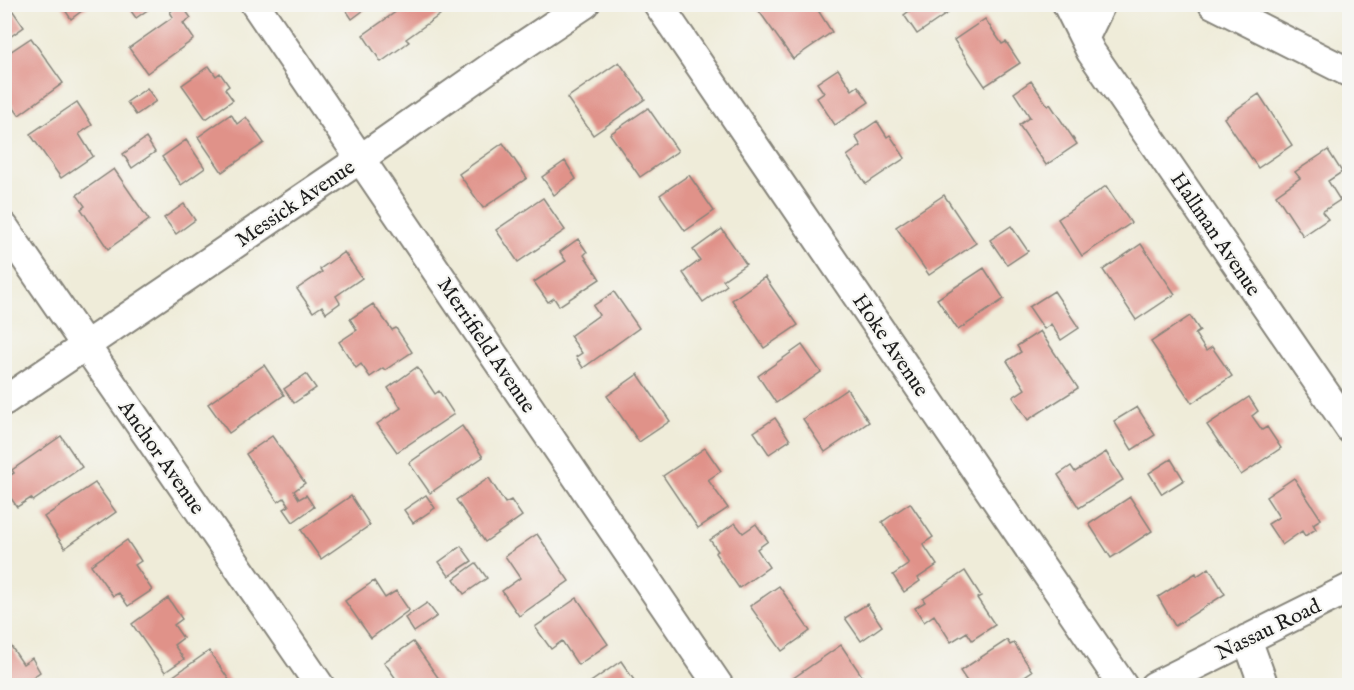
<svg xmlns="http://www.w3.org/2000/svg" width="1354" height="690" font-family="'IM FELL English',serif">
<style>
.building{fill:#e09289}
.lines{fill:none;stroke-linecap:round;stroke-linejoin:round}
.street-casing{stroke:#86847a;stroke-width:32}
.street{stroke:#fff;stroke-width:28}
.labels{text-anchor:middle;stroke-width:4.5;stroke-linejoin:round;paint-order:stroke}
.street-label{font-size:21px;fill:#1c1c1c;stroke:#f6f6f2}
</style>
<rect width="100%" height="100%" fill="#f6f6f2"/>
<filter id="ink" filterUnits="userSpaceOnUse"><feTurbulence type="fractalNoise" baseFrequency=".0167" numOctaves="2"/><feDisplacementMap in="SourceGraphic" scale="12" xChannelSelector="R" yChannelSelector="G"/><feConvolveMatrix kernelMatrix="1 2 1 2 8 2 1 2 1" color-interpolation-filters="sRGB"/></filter>
<filter id="wash" filterUnits="userSpaceOnUse"><feTurbulence type="fractalNoise" baseFrequency=".008" numOctaves="4" result="noise"/><feDisplacementMap in="SourceGraphic" scale="24" xChannelSelector="R" yChannelSelector="G"/><feGaussianBlur stdDeviation="1.35" result="paint"/><feColorMatrix in="noise" values="0 0 0 0 0 0 0 0 0 0 0 0 0 0 0 0 0 1.4 0 .05"/><feComposite in="paint" operator="in"/></filter>
<g filter="url(#wash)">
<rect width="100%" height="100%" fill="#efecd9"/>
<g id="blocks">
<path class="building" d="M4,4H8L24,27L4,41Z
M61,4H91L71,19Z
M126,4H156L136,18Z
M181,4L191,18L183,23L194,39L147,73L129,48L173,17L170,12Z
M342,4H372L352,19Z
M407,4H435L441,14L406,39L409,42L381,62L363,35Z
M754,4H814L832,32L793,59Z
M915,4H961L917,34L904,15L916,6Z
M985,19L1002,44L1006,42L1020,63L985,86L954,40Z
M31,38L63,83L19,115L4,95V56Z
M619,62L645,99L593,135L567,98Z
M209,66L216,76L220,73L229,86L225,89L233,100L206,119L182,85Z
M838,69L852,90L858,86L869,102L835,125L817,98L824,93L817,83Z
M1031,81L1048,106L1050,104L1077,144L1046,165L1019,125L1030,117L1014,93Z
M147,88L156,101L136,115L127,102Z
M1259,94L1292,145L1258,168L1224,118Z
M77,102L92,125L79,134L93,156L61,178L30,134Z
M648,108L678,151L640,177L610,134Z
M231,114L237,124L246,117L264,143L222,172L198,137Z
M877,121L887,137L890,135L905,158L866,184L847,156L861,146L855,136Z
M146,138L155,152L132,168L123,154Z
M186,140L205,168L181,185L162,157Z
M503,143L527,178L483,208L459,174Z
M1328,150L1342,172L1328,181L1340,200L1322,212L1328,219L1303,236L1276,195L1300,178L1295,172Z
M565,161L576,179L554,195L542,177Z
M114,169L149,220L108,249L81,209L85,206L77,195Z
M689,175L714,211L685,231L660,195Z
M1106,186L1131,223L1082,256L1058,219Z
M944,195L976,243L929,275L896,227Z
M543,198L565,230L518,262L496,230Z
M184,204L195,220L176,234L164,218Z
M1011,226L1028,251L1007,265L990,240Z
M722,229L746,264L723,280L727,285L703,302L683,273L700,260L693,250Z
M578,239L587,252L584,255L600,279L559,306L554,298L548,302L534,282L566,261L560,252Z
M1141,244L1175,294L1136,320L1103,270Z
M344,252L362,278L336,296L340,303L326,313L322,306L313,312L297,289L322,272L320,269Z
M984,268L1004,299L958,330L937,299Z
M765,277L798,325L764,348L732,300Z
M1054,291L1079,328L1061,340L1051,324L1044,329L1029,307Z
M614,292L639,328L583,368L576,357L582,353L570,336L599,315L593,306Z
M373,304L392,330L396,328L412,352L385,370L383,368L370,377L361,364L356,368L339,342L357,330L350,319Z
M1190,316L1200,331L1195,334L1206,351L1212,347L1232,376L1192,403L1151,342Z
M1040,331L1078,388L1028,420L1013,397L1025,389L1007,361L1021,352L1017,346Z
M802,345L821,372L776,403L758,376Z
M264,365L284,395L229,433L208,404Z
M417,367L435,394L439,391L454,414L397,452L377,424L401,408L388,388Z
M306,374L316,388L294,403L284,389Z
M638,374L670,421L639,442L607,396Z
M847,389L869,422L825,452L803,419Z
M1249,397L1258,411L1252,416L1262,430L1267,427L1281,448L1241,475L1207,425Z
M1137,407L1155,435L1132,450L1114,421Z
M775,418L790,440L769,454L754,432Z
M462,426L483,457L430,493L409,463Z
M61,436L82,467L33,501L31,498L17,507L4,488V479L14,473L12,470Z
M272,436L305,483L294,491L299,499L306,495L314,507L293,522L284,509L289,506L284,498L278,502L246,454Z
M705,448L721,471L708,480L728,508L698,528L663,476Z
M1106,452L1123,480L1079,508L1058,475L1071,466L1075,472Z
M1171,459L1184,480L1162,494L1149,473Z
M489,478L505,503L511,500L522,516L485,542L456,500Z
M1294,478L1321,519L1313,524L1316,529L1305,536L1302,531L1282,545L1268,524L1279,517L1266,497Z
M95,483L116,512L65,548L44,517Z
M426,495L435,508L413,523L404,510Z
M351,496L370,525L321,559L301,530Z
M1130,497L1152,531L1111,558L1089,524Z
M910,503L933,537L923,544L937,565L918,578L920,581L904,592L893,575L909,564L882,522Z
M735,523L743,533L756,524L768,541L757,549L769,567L739,588L715,553L718,551L710,540Z
M537,534L569,581L519,616L502,591L520,578L505,556Z
M127,540L141,561L135,565L152,590L128,606L119,593L113,596L91,565Z
M461,546L472,561L449,576L439,562Z
M476,563L487,578L464,594L454,579Z
M1209,568L1225,594L1175,626L1158,597L1196,573L1197,576Z
M965,571L981,596L977,598L995,625L972,640L967,632L951,642L934,615L924,622L915,608L925,602L923,599Z
M374,581L385,598L396,591L409,610L371,638L345,601Z
M779,586L810,631L782,651L750,606Z
M168,598L182,619L174,625L183,638L174,645L184,659L165,672L132,624Z
M577,598L608,644L578,665L562,641L551,649L535,627Z
M427,603L437,616L414,632L405,618Z
M867,604L882,626L861,641L845,618Z
M4,636L23,664L32,658L40,672L33,677L38,686H5Z
M1007,640L1010,645L1014,643L1032,671L1010,686L1007,683L1003,686H970L960,671Z
M413,642L444,686H401L384,662Z
M841,645L862,676L849,686H796L792,679Z
M209,651L232,684L163,686L162,684Z
M621,661L638,686H585Z"/>
</g>
</g>
<g filter="url(#ink)">
<use href="#blocks" fill-opacity="0" stroke="#86847a" stroke-width="1.5"/>
<g class="lines">
<g class="street-casing">
<path id="street" d="M255,4L719,686
M658,4L1123,686
M1067,4L1091,52L1350,429
M1213,4L1350,73
M1085,37L1101,4
M4,227L320,686
M4,401L360,159L501,60L585,4
M1247,639L1264,686
M1154,686L1350,588"/>
</g>
<use href="#street" class="street"/>
</g>
</g>
<g class="labels">
<g class="street-label">
<text transform="translate(295 203) rotate(-34)" y="7">Messick Avenue</text>
<text transform="translate(1216 234) rotate(56)" y="7">Hallman Avenue</text>
<text transform="translate(487 345) rotate(56)" y="7">Merrifield Avenue</text>
<text transform="translate(891 345) rotate(56)" y="7">Hoke Avenue</text>
<text transform="translate(162 457) rotate(55)" y="7">Anchor Avenue</text>
<text transform="translate(1268 629) rotate(-26)" y="7">Nassau Road</text>
</g>
</g>
<rect width="1354" height="690" fill="none" stroke="#f6f6f2" stroke-width="24"/>
</svg>
